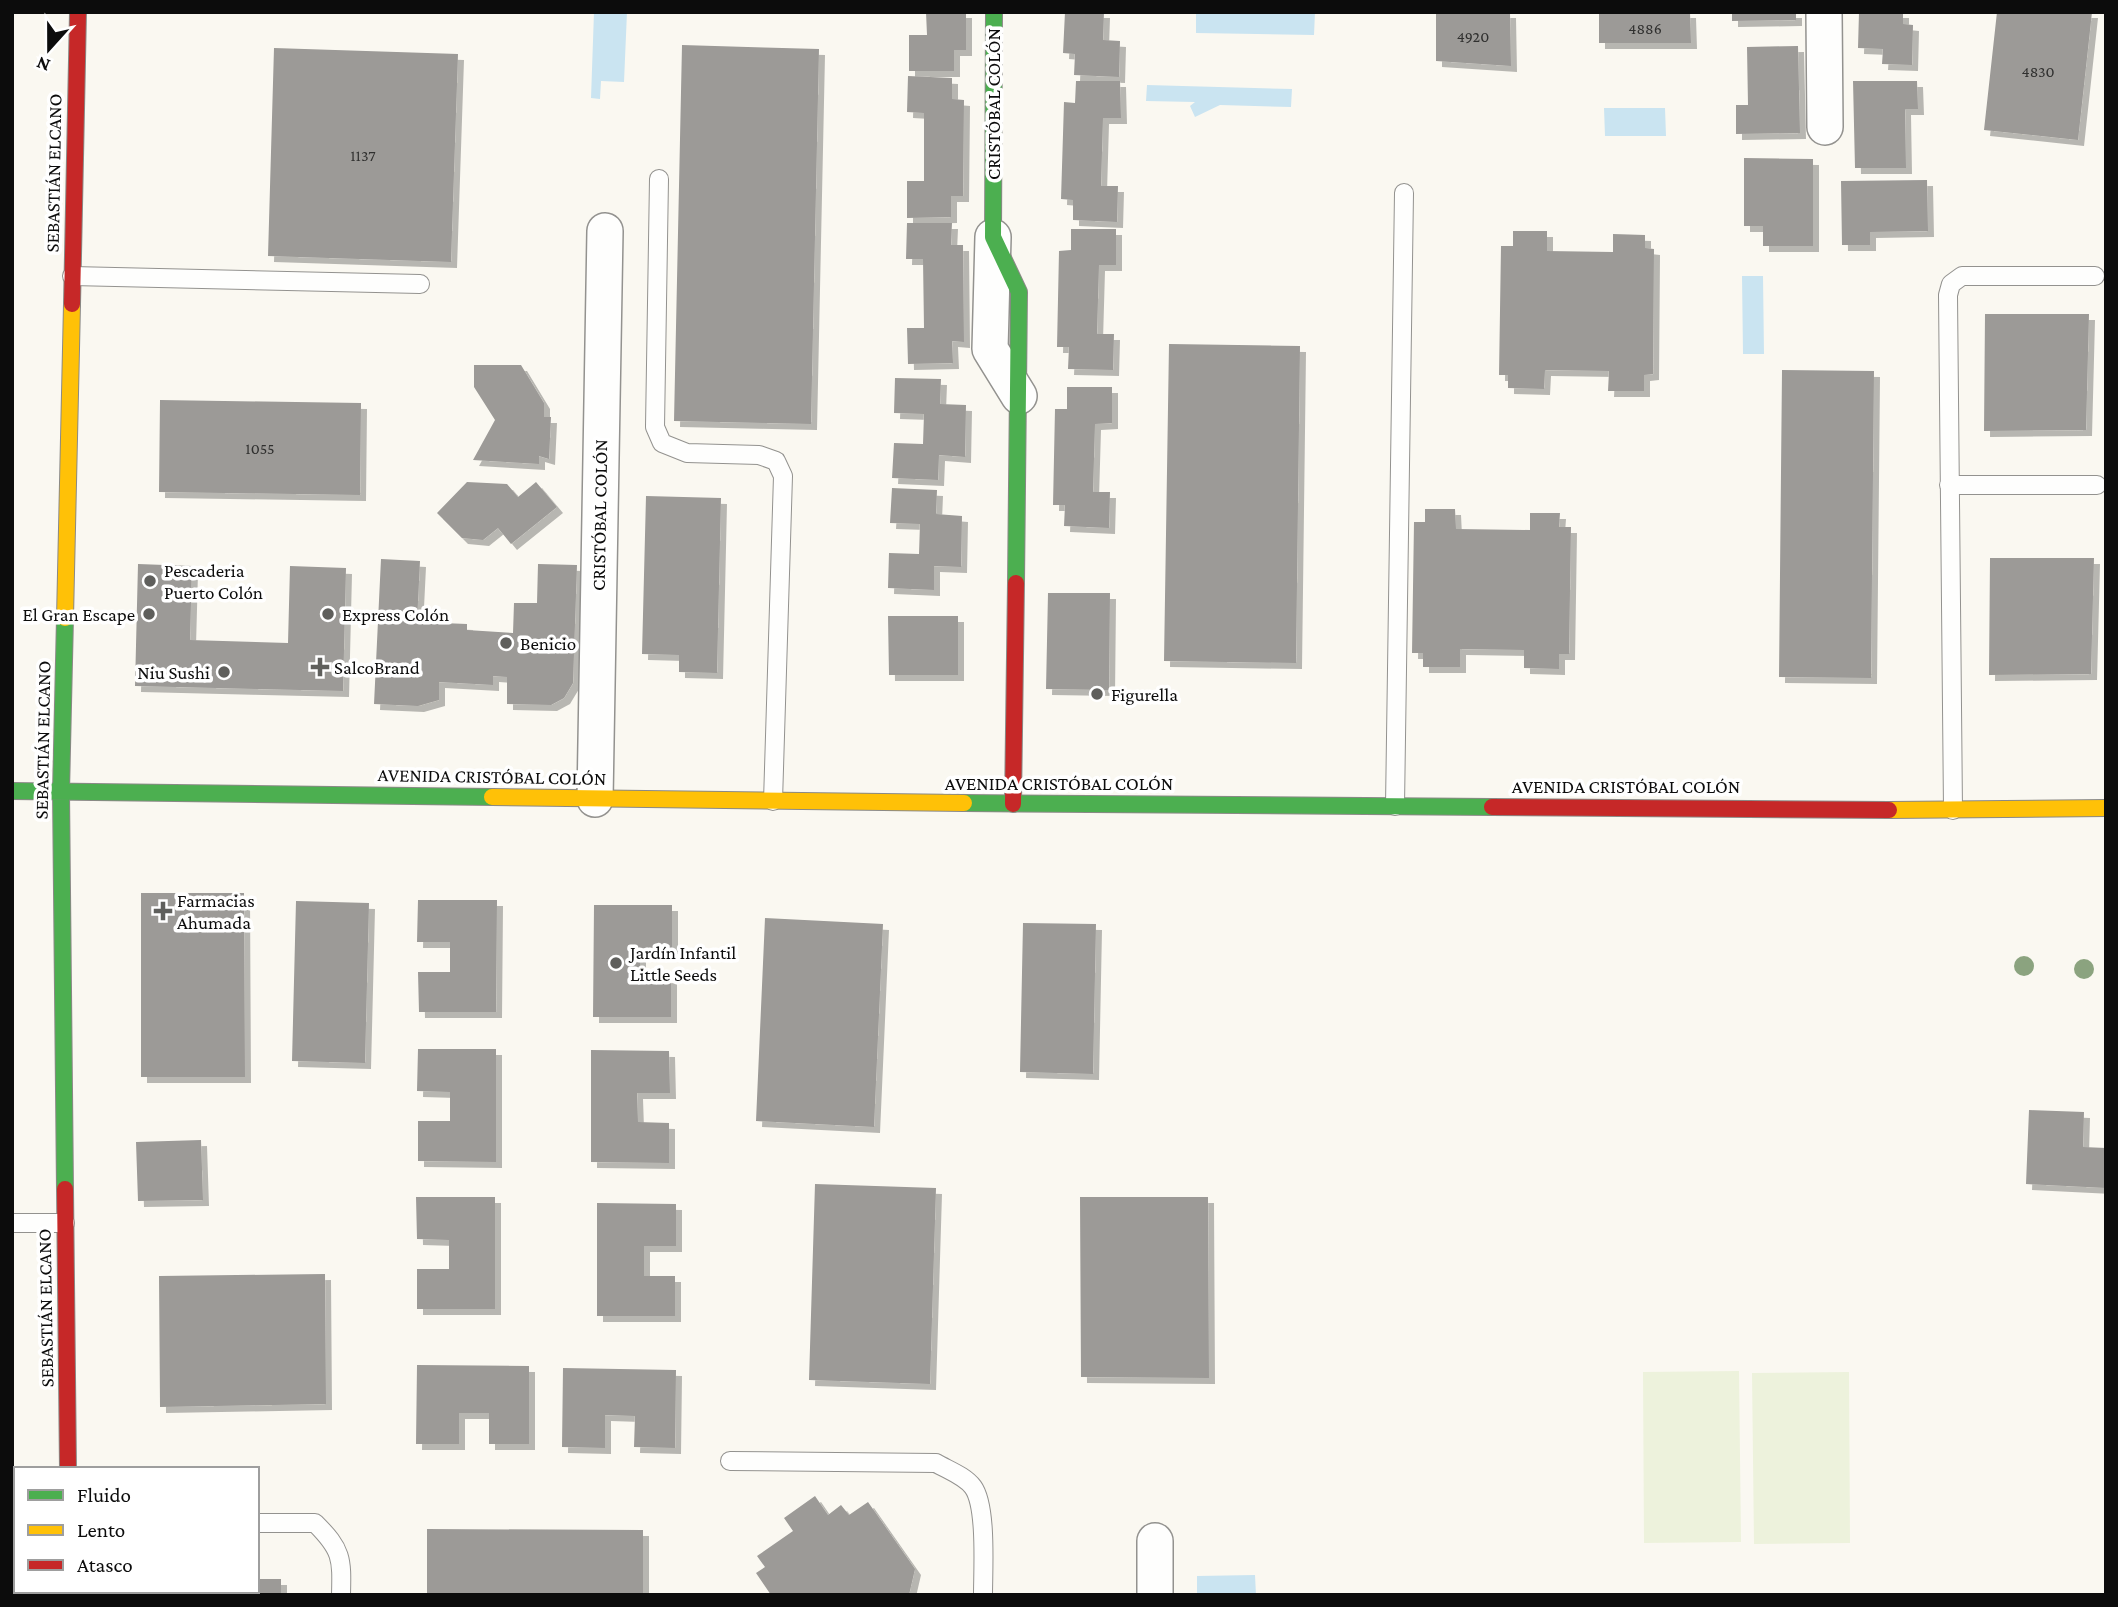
<svg xmlns="http://www.w3.org/2000/svg" width="2118" height="1607" font-family="'Crimson Pro',serif">
<style>
.pitch{fill:#edf2dc}
.water{fill:#cae4f1}
.building{fill:#9c9a97;filter:url(#shadow)}
.lines{fill:none;stroke-linecap:round;stroke-linejoin:round}
.lane-casing{stroke:#93928f;stroke-width:20}
.street-casing{stroke:#93928f;stroke-width:38}
.fast-casing{stroke:#8a8986;stroke-width:18}
.slow-casing{stroke:#8a8986;stroke-width:18}
.jam-casing{stroke:#8a8986;stroke-width:18}
.lane{stroke:#fefefd;stroke-width:18}
.street{stroke:#fefefd;stroke-width:35}
.fast{stroke:#4caf50;stroke-width:16}
.slow{stroke:#ffc107;stroke-width:16}
.jam{stroke:#c62828;stroke-width:16}
.tree{fill:#8ba37f}
.poi-dot{fill:#5f5f5c;stroke:#fff;stroke-width:2.5}
.labels{text-anchor:middle;stroke-width:7;stroke-linejoin:round;paint-order:stroke}
.number-label{font-size:16px;fill:#30302f}
.street-label{font-size:19px;fill:#0c0c0c;stroke:#fff}
.poi-label{font-size:19px;fill:#0c0c0c;stroke:#fff;text-anchor:start}
</style>
<defs>
<filter id="shadow"><feDropShadow dx="6" dy="6" stdDeviation="0" flood-color="#0004"/></filter>
</defs>
<rect width="100%" height="100%" fill="#faf8f1"/>
<path class="pitch" d="M1739,1371L1741,1542L1644,1543L1643,1372Z
M1849,1372L1850,1543L1754,1544L1752,1373Z"/>
<path class="water" d="M594,12H627L624,82L601,81L600,99L591,98Z
M1196,12H1315L1314,35L1196,33Z
M1147,85L1292,89L1291,107L1220,105L1195,117L1190,106L1195,102L1146,101Z
M1604,108H1665L1666,136H1605Z
M1742,276H1763L1764,354H1743Z
M1255,1575L1256,1595H1197V1576Z"/>
<path class="building" d="M926,12H966V50H954V71H909V35H927Z
M1065,12H1104L1103,40L1120,41L1119,77L1074,75L1075,54L1063,53Z
M1436,12H1510L1511,66L1436,61Z
M1599,12H1690L1691,43H1599Z
M1732,12H1796V20L1732,21Z
M1859,12H1903V24L1913,25L1912,65L1882,64L1883,49L1858,48Z
M1997,12H2092L2078,140L1984,130Z
M682,45L819,49L811,424L674,421Z
M1798,46L1800,133L1736,134V105H1748L1747,47Z
M274,48L458,54L451,262L268,256Z
M908,76L952,78V99L964,100L963,196H951V217L907,218V181H924V113L907,112Z
M1076,81H1120L1121,118H1103L1101,186H1118L1117,222L1073,220V200L1061,199L1064,102L1075,103Z
M1853,81H1917L1918,109H1905L1906,168H1855Z
M1744,158L1813,159V246H1763V226H1744Z
M1927,180L1928,231L1870,232V245H1842L1841,181Z
M907,223H952L951,245H963L964,342L952,341L953,363L908,364L907,328H924L923,259H906Z
M1071,229H1116V265H1099L1097,334H1114L1113,370L1068,369L1069,347H1057L1059,251L1071,250Z
M1513,231H1547V251L1613,252V234L1645,235V248L1654,249L1653,374L1644,375V391H1608L1609,371L1545,370L1544,389L1508,388V375H1499L1501,246H1513Z
M1985,314H2089L2086,430L1984,431Z
M1169,344L1300,346L1296,663L1164,661Z
M474,365H521L544,403V417H551L549,459L539,456V464L473,460L495,420L474,387Z
M1782,370L1874,371L1871,678L1779,677Z
M895,378L941,379L940,404L966,405L965,457L939,455L938,480L892,478L894,443L923,444L924,414L894,413Z
M1067,387H1112V423L1095,424L1093,492H1110L1109,528L1064,526L1065,505H1053L1055,409H1067Z
M160,400L361,403L360,495L159,492Z
M467,482L507,484L518,497L536,482L557,507L511,544L498,528L483,540L462,538L437,513Z
M892,488L937,490L936,514L962,516L961,567L934,566V590L888,588L889,553L919,554L920,524L890,523Z
M646,496L721,498L717,673L679,672V655L642,654Z
M1425,509H1455L1456,529L1530,530V513H1560L1559,527H1571L1569,654H1559V669L1524,668V650L1460,649V667H1423V653H1412L1414,522H1425Z
M1990,558H2094L2091,674L1989,675Z
M381,559L420,561L417,622L467,624V630L513,633L514,603H537L538,564L577,565L573,683L564,698L551,705L507,704V677L493,676V685L439,682V700L418,706L374,704Z
M138,564L192,566L190,640L288,643L290,566L346,568L343,691L135,686Z
M1048,593H1110L1109,690L1046,689Z
M888,616H958V675H889Z
M141,893H244L245,1077H141Z
M418,900H497L496,1012H419L418,972H450V942H417Z
M296,901L369,903L365,1063L292,1061Z
M594,905H672V948H640V978L671,977V1017H593Z
M765,918L883,924L874,1127L756,1121Z
M1023,923L1096,924L1093,1074L1020,1072Z
M418,1049H496V1162L418,1161V1121H450V1092L417,1091Z
M591,1050L669,1051L670,1093H637L638,1122L669,1123V1163L591,1162Z
M2029,1110L2084,1112L2083,1147L2106,1148V1188L2026,1184Z
M201,1140L203,1200L138,1201L136,1142Z
M815,1184L936,1188L930,1384L809,1380Z
M416,1197H495V1309H417V1269H449V1240L417,1239Z
M1080,1197H1208L1209,1378L1081,1377Z
M597,1203L676,1204V1246H644V1276H675V1316H597Z
M325,1274L326,1404L160,1407L159,1276Z
M417,1365L529,1366V1444H489V1413H459V1444H416Z
M563,1368L676,1370L675,1448L634,1447L635,1416L605,1415V1448L562,1447Z
M815,1496L828,1515L841,1505L849,1515L868,1502L915,1569L909,1595H771L756,1573L765,1567L757,1556L793,1531L784,1518Z
M427,1529L643,1530V1595H427Z
M257,1579H281V1595H180V1591H257Z"/>
<g class="lines">
<g class="lane-casing">
<path id="lane" d="M659,179L655,427L662,443L687,453L759,455L776,461L783,476L773,801
M72,276L420,284
M1949,485H2097
M1395,806L1404,193
M1953,810L1948,295L1951,284L1962,276H2095
M12,1223H65
M730,1461L936,1463C948,1470 965,1476 973,1487C987,1506 983,1570 983,1595
M257,1523H315C342,1550 342,1558 341,1595"/>
</g>
<g class="street-casing">
<path id="street" d="M1824,12L1825,127
M993,237L990,349L1019,396
M595,799L605,231
M1155,1541V1595"/>
</g>
<g class="fast-casing">
<path id="fast" d="M994,12L993,237L1019,292L1016,583
M65,618L61,792L65,1189
M12,791L492,797
M964,803L1492,807"/>
</g>
<g class="slow-casing">
<path id="slow" d="M65,618L72,304
M492,797L964,803
M1889,810L2106,808"/>
</g>
<g class="jam-casing">
<path id="jam" d="M72,304L78,12
M1013,804L1016,583
M1492,807L1889,810
M65,1189L68,1469
M69,1591V1595"/>
</g>
<use href="#lane" class="lane"/>
<use href="#street" class="street"/>
<use href="#fast" class="fast"/>
<use href="#slow" class="slow"/>
<use href="#jam" class="jam"/>
</g>
<g class="tree">
<circle cx="2024" cy="966" r="10"/>
<circle cx="2084" cy="969" r="10"/>
</g>
<g class="poi-dot">
<circle cx="150" cy="581" r="7"/>
<circle cx="149" cy="614" r="7"/>
<circle cx="328" cy="614" r="7"/>
<circle cx="506" cy="643" r="7"/>
<path d="M316.5 656.5h7v7h7v7h-7v7h-7v-7h-7v-7h7z"/>
<circle cx="224" cy="672" r="7"/>
<circle cx="1097" cy="694" r="7"/>
<path d="M159.5 900.5h7v7h7v7h-7v7h-7v-7h-7v-7h7z"/>
<circle cx="616" cy="963" r="7"/>
</g>
<g class="labels">
<g class="number-label">
<text x="1645" y="34">4886</text>
<text x="1473" y="42">4920</text>
<text x="2038" y="77">4830</text>
<text x="363" y="161">1137</text>
<text x="260" y="454">1055</text>
</g>
<g class="street-label">
<text transform="translate(993 104) rotate(-90)" y="7">CRISTÓBAL COLÓN</text>
<text transform="translate(53 173) rotate(-89)" y="7">SEBASTIÁN ELCANO</text>
<text transform="translate(599 515) rotate(-89)" y="7">CRISTÓBAL COLÓN</text>
<text transform="translate(42 740) rotate(-89)" y="7">SEBASTIÁN ELCANO</text>
<text transform="translate(492 776) rotate(1)" y="7">AVENIDA CRISTÓBAL COLÓN</text>
<text x="1059" y="790">AVENIDA CRISTÓBAL COLÓN</text>
<text x="1626" y="793">AVENIDA CRISTÓBAL COLÓN</text>
<text transform="translate(45 1308) rotate(-91)" y="7">SEBASTIÁN ELCANO</text>
</g>
<g class="poi-label">
<text x="164" y="577">Pescaderia<tspan x="164" dy="22">Puerto Colón</tspan></text>
<text x="135" y="621" text-anchor="end">El Gran Escape</text>
<text x="342" y="621">Express Colón</text>
<text x="520" y="650">Benicio</text>
<text x="334" y="674">SalcoBrand</text>
<text x="210" y="679" text-anchor="end">Niu Sushi</text>
<text x="1111" y="701">Figurella</text>
<text x="177" y="907">Farmacias<tspan x="177" dy="22">Ahumada</tspan></text>
<text x="630" y="959">Jardín Infantil<tspan x="630" dy="22">Little Seeds</tspan></text>
</g>
</g>
<rect width="2118" height="1607" fill="none" stroke="#0c0c0c" stroke-width="28"/>
<rect x="14" y="1467" width="245" height="126" fill="#ffffff" stroke="#9e9e9e" stroke-width="2"/>
<rect x="28" y="1490" width="35" height="10" fill="#4caf50" stroke="#9e9e9e" stroke-width="2"/>
<text x="77" y="1502" font-size="21" fill="#0c0c0c">Fluido</text>
<rect x="28" y="1525" width="35" height="10" fill="#ffc107" stroke="#9e9e9e" stroke-width="2"/>
<text x="77" y="1537" font-size="21" fill="#0c0c0c">Lento</text>
<rect x="28" y="1560" width="35" height="10" fill="#c62828" stroke="#9e9e9e" stroke-width="2"/>
<text x="77" y="1572" font-size="21" fill="#0c0c0c">Atasco</text>
<g transform="translate(49 49) rotate(201)" stroke="#ffffff" stroke-width="5" paint-order="stroke">
<path d="M0-5L12 26L0 18L-12 26Z" fill="#0c0c0c"/>
<text y="-10" font-size="19" font-weight="bold" text-anchor="middle" fill="#0c0c0c">N</text>
</g>
</svg>
